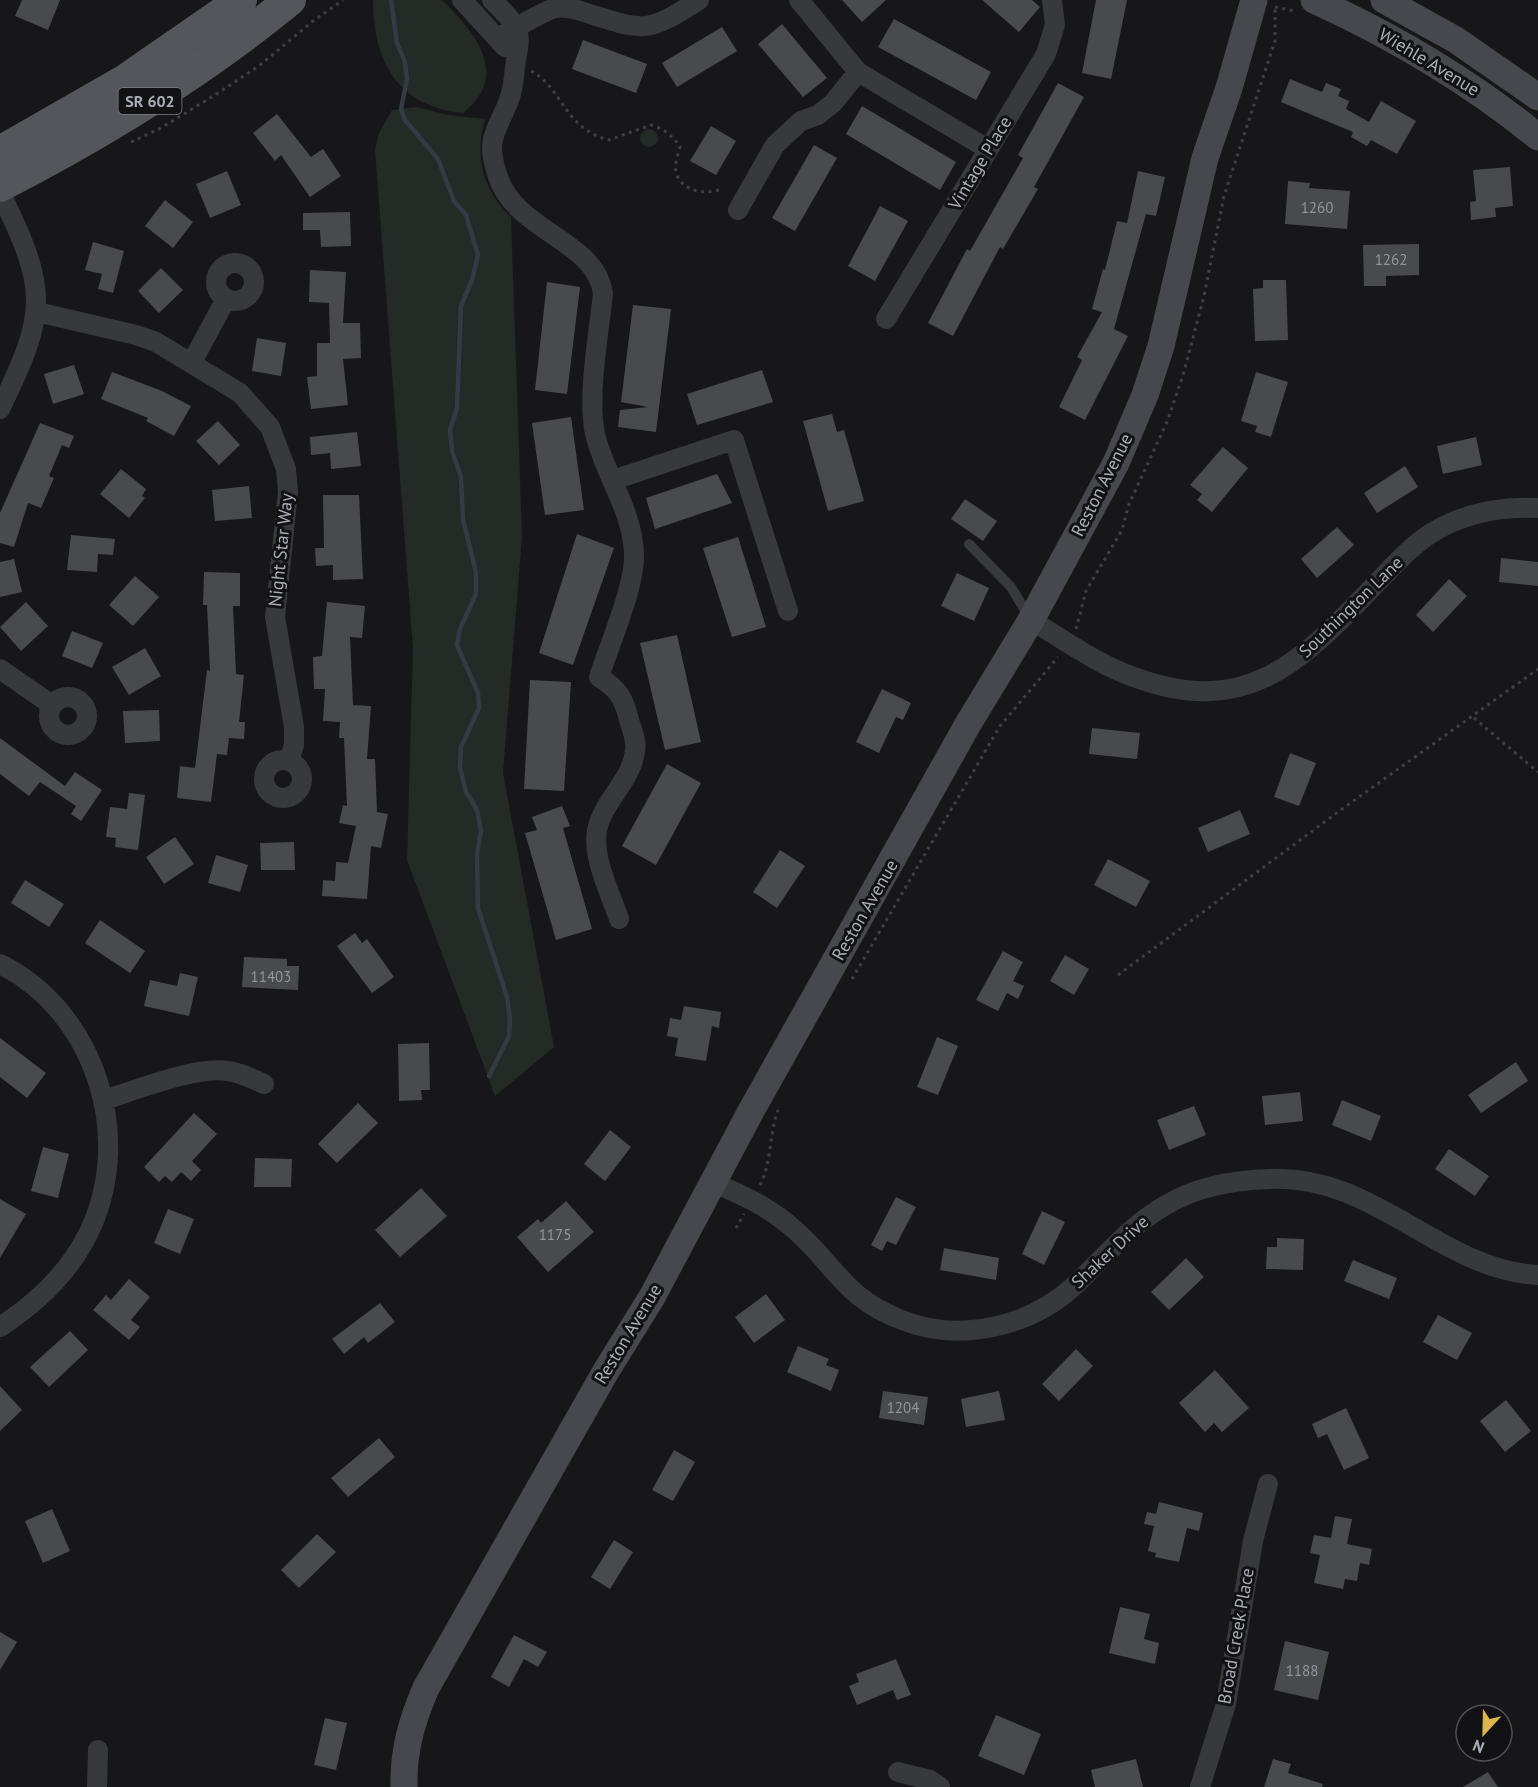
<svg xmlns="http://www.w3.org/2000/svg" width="1538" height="1787" font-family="'PT Sans',sans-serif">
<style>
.green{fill:#242a25}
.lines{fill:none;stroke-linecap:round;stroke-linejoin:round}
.stream{stroke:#343b42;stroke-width:4.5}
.building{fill:#494a4d}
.path{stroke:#3f4044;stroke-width:3;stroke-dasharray:3 4.5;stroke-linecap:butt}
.lane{stroke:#38393d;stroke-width:10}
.street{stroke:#38393d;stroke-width:20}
.secondary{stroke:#47484d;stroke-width:27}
.primary{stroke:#55565c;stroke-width:32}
.labels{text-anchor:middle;stroke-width:6;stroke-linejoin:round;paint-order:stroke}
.number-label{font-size:15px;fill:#92959c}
.shield{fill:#121214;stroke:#7d7f86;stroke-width:1.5}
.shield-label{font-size:16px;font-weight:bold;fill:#abaeb7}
.street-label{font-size:18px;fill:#abaeb7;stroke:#121214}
</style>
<rect width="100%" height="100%" fill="#171719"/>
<path class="green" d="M373,0H442C475,31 511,76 463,113C398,107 373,61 373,0Z
M417,107L448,115L485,119C474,155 483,191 511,217L522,537L503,773L554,1047L495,1096L407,860L413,648L375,150L379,133L392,110Z
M640 138a9 9 0 1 1 18 0a9 9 0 1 1-18 0Z"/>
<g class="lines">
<path class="stream" d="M391,0L397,43L405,62L407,79L401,109L405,120L438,159L454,201L466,215L478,255L472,280L461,306L457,408L450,430L452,451L461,477L463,519L476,573V594L460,629L457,645L478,693L479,708L461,747L460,768L466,792L477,810L481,831L477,855L478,908L507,997L510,1019L509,1036L489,1076"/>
</g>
<path class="building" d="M22,0H60L48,30L15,16Z
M842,0H886L862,22Z
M982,0H1032L1040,7L1019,32Z
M1096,0H1127L1111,79L1082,73Z
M894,19L991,72L976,100L878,47Z
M782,24L827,78L803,97L758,44Z
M722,27L737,51L677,87L662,63Z
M583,40L647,64L636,93L572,69Z
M1290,79L1322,92L1326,83L1341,89L1338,96L1349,101L1346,109L1369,122L1381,101L1416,121L1397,154L1371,140L1367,146L1351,137L1353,132L1281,102Z
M1058,83L1084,97L1034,187L1038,189L1003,249L1000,247L953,336L928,323L967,249L970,251L1023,158L1018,155Z
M862,106L956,162L940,190L846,134Z
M277,114L311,157L323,149L341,176L310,197L281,155L275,161L253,133Z
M711,126L736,141L716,175L690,161Z
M814,145L837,158L795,231L772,218Z
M1510,167L1513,206L1495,208L1496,217L1471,220L1470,202L1476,201L1473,170Z
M227,171L241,205L210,218L196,184Z
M1138,171L1165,177L1156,216L1146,214L1114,329L1128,336L1085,420L1059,407L1082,360L1077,357L1102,312L1092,309L1103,269L1105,270L1117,221L1127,223Z
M1288,181L1310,183L1309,188L1350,191L1347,229L1285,224Z
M165,200L193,222L173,248L145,226Z
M880,206L908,221L875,281L848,266Z
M350,212L351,246L321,247L320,230H303V213Z
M93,242L124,251L113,293L98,289L102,274L85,270Z
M1419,244V275L1386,276V286H1364L1363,245Z
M161,268L183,290L159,313L138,291Z
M310,270L346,272L343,323H360L361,358L343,359L348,405L311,409L307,377L317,376V343H330L329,303L309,302Z
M1263,280H1286L1288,340L1255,341L1253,289L1263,288Z
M547,282L580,287L567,394L535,390Z
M633,305L671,309L656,432L618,427L620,410L648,407L621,402Z
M257,338L286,343L281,376L252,371Z
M74,365L84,394L53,404L44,374Z
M762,370L773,402L697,425L687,394Z
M112,372L162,391L191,406L174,436L146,421L148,418L101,399Z
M1256,372L1288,382L1271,437L1255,432L1257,426L1241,421Z
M832,414L837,432L844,430L864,501L828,511L803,421Z
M571,417L584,510L545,515L532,423Z
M218,421L240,445L219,465L196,441Z
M40,423L74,436L69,448L62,445L49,476L54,478L41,508L28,503L14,547L0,543V513Z
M357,432L361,466L331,469L330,453L311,455L310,437Z
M1476,437L1482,465L1443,474L1437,446Z
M1223,447L1248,468L1212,512L1197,500L1202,494L1190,485Z
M1405,466L1418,487L1377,513L1364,493Z
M121,469L146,489L142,496L145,498L129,518L100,494Z
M717,474L732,503L655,529L646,498Z
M249,486L252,518L215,521L212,490Z
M323,495H359L363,579L333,580V565L316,566L315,548H324Z
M965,499L997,521L983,541L951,519Z
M1337,527L1354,545L1317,578L1301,559Z
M577,534L614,548L573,665L539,653Z
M71,535L115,539L113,555L98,554L97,572L67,570Z
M738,537L766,627L732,637L703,548Z
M1501,558L1538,562V586L1499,582Z
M14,559L22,592L0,597V562Z
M204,572L240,573V606H233L236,674L244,675L239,722H245L244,739L229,738L227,755L217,754L211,802L177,798L180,766L195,768L207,670L210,671L207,605H203Z
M957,573L989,588L974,621L941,606Z
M135,576L159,597L133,626L109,605Z
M1449,579L1467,596L1433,632L1416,615Z
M26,602L48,626L21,651L0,627Z
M327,602L365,606L362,638L350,637L353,705L371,706L367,759H375L377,812L388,814L381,848L371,846L367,899L322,896L323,880L335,881L336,862L348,863L356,826L339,823L343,805L347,806L344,738H339L340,722L323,721L325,689H314L313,657L322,656Z
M72,631L103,643L92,668L62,656Z
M677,635L701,742L665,750L640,643Z
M145,648L161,676L129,695L112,667Z
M530,680L571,682L564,791L524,789Z
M882,689L911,703L903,720L896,717L879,753L856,742Z
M159,710L160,741L125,743L123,711Z
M1092,728L1140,733L1137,759L1089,754Z
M0,738L65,786L75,772L102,790L81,821L71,814L76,806L40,782L29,796L0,774Z
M1290,753L1316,763L1299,806L1274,797Z
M667,764L701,783L656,865L622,846Z
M129,793L145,795L138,850L115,847L116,838L106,837L110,807L127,809Z
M562,806L570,826L563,828L592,929L556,940L525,833L537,830L532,817Z
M1240,810L1250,834L1208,852L1198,828Z
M175,837L194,864L164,884L146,857Z
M294,842L295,870H261L260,843Z
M780,850L805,866L777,908L753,892Z
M216,855L248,865L240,892L208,883Z
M1108,859L1150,881L1136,907L1094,885Z
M25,880L64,904L49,927L11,903Z
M100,920L145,951L130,973L85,943Z
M355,933L362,943L367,939L394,977L372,993L337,946Z
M1003,951L1023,962L1013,981L1024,986L1018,999L1007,993L998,1011L976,1000Z
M1065,955L1089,969L1074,995L1050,981Z
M244,957L287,959V966H299L298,990L242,987Z
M180,973L198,977L189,1016L144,1006L150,980L177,986Z
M684,1006L721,1012L719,1028L712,1026L706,1061L675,1056L678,1038L667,1036L670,1018L681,1020Z
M937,1037L958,1046L938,1095L917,1087Z
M0,1038L46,1073L27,1098L0,1077Z
M429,1043L430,1090H421L422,1100L399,1101L398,1044Z
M1516,1062L1528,1081L1481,1113L1468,1095Z
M1300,1092L1303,1121L1265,1125L1262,1096Z
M1342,1100L1381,1116L1371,1141L1332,1125Z
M358,1103L378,1123L337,1163L318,1144Z
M1194,1106L1206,1135L1169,1150L1157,1120Z
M194,1113L217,1134L192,1161L201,1170L191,1181L181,1172L172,1182L165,1176L159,1182L144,1167Z
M610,1130L631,1147L605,1181L584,1164Z
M43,1147L69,1154L58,1198L31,1191Z
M1449,1149L1489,1176L1475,1196L1435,1169Z
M255,1158L292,1159L291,1187H254Z
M421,1188L447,1216L400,1257L375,1230Z
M896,1197L916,1207L896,1245L887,1241L882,1251L871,1245Z
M0,1199L26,1214L0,1258Z
M566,1201L594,1232L548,1272L517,1237L538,1219L541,1223Z
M168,1209L194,1219L180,1254L154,1243Z
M1042,1211L1065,1222L1044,1265L1022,1254Z
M1277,1238L1304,1239L1303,1270L1266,1269L1267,1247H1277Z
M944,1248L999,1258L996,1280L940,1270Z
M1186,1258L1204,1277L1169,1310L1151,1292Z
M1353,1260L1397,1278L1389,1299L1344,1281Z
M129,1279L150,1297L131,1320L140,1327L129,1340L93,1310L106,1295L111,1300Z
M766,1294L785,1320L754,1343L735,1317Z
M380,1303L395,1322L368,1343L364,1337L344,1354L332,1339Z
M1438,1315L1472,1333L1457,1360L1423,1342Z
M70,1331L88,1350L49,1387L30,1367Z
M798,1346L829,1359L826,1365L839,1370L831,1391L787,1372Z
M1076,1349L1093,1366L1059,1401L1042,1384Z
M1215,1370L1249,1408L1222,1432L1214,1423L1205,1432L1179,1403Z
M0,1386L22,1410L0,1431Z
M883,1391L928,1397L924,1425L879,1418Z
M999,1391L1005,1420L966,1427L961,1399Z
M1506,1400L1531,1431L1505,1452L1480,1421Z
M1346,1408L1369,1458L1344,1470L1327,1434L1318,1438L1312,1424Z
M379,1438L395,1457L348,1497L331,1478Z
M674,1450L695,1462L673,1501L652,1490Z
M1159,1502L1203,1513L1199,1531L1187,1528L1179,1562L1155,1557L1156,1553L1148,1551L1154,1526L1144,1524L1147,1512L1156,1514Z
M52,1509L70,1551L43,1563L25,1521Z
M1335,1516L1352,1519L1347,1544L1372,1549L1369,1565L1360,1563L1357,1581L1345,1579L1343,1589L1314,1583L1320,1555L1310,1553L1314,1535L1331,1538Z
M317,1534L336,1552L299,1588L281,1570Z
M614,1540L633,1552L610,1589L591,1577Z
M1120,1607L1150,1614L1144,1639L1159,1643L1155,1664L1109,1653Z
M0,1632L17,1642L0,1670Z
M514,1635L547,1652L538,1667L524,1659L509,1687L491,1677Z
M1285,1641L1329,1652L1318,1700L1274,1690Z
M896,1659L911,1695L897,1700L893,1690L857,1705L849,1686L859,1682L856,1674Z
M996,1715L1041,1734L1024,1775L978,1756Z
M325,1718L347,1723L336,1770L314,1765Z
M1136,1759L1143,1787H1095L1091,1770Z
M1273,1759L1291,1764L1288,1773L1323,1784L1322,1787H1264Z
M1488,1772L1498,1787H1463Z"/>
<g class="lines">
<path class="path" d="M1275,7L1295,11
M531,71C564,89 563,128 609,140L651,125C663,128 673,136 680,147C678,156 673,166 677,175C684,193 709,195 723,188
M131,142L161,128L215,95L259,66L313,21L343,0
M1076,629L1086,591L1122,530L1129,504L1167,422L1184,372L1204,296L1224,196L1275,41V7
M1474,718L1538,772
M1118,975L1338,812L1538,669
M852,979L1000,726L1058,657
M760,1185C772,1162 769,1134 778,1110
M736,1228L744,1214"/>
<path class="lane" d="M969,544L1011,587L1029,617"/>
<path class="street" d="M462,0L505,47
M492,0C500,8 511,18 516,28C521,38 518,49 516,60C514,73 514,87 509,100C497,132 485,137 497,174C514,232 595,239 603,293C599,333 587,395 595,434C605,476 633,510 634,555C635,586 609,646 599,677C618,689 624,698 629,720C632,730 637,741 635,751C632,780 603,801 597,830C592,858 610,892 619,919
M799,0L858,72L988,149
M497,38C511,31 543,11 555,8C566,6 577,10 587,13C646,32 647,33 699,0
M0,192C48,290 48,311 0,409
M738,210L775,145L801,121L818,115L833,103L858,72
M216 282a19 19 0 1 1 38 0a19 19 0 1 1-38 0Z
M37,312L136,335L156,342L240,393L270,427L286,469L288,492L275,617L294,727V745L289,761
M886,319L1046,54L1055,25L1052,0
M192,362L226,299
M613,480L734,440L788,611
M1031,620C1064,640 1097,664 1134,677C1244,718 1298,665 1370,590C1389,571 1407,549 1430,534C1463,513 1499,506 1538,508
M0,669L52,705
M49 716a19 19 0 1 1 38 0a19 19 0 1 1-38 0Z
M264 779a19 19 0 1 1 38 0a19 19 0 1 1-38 0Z
M0,964C97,1012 136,1141 87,1236C67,1275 37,1303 0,1327
M104,1100C136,1090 196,1066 228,1071C241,1073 252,1078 264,1084
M714,1183C743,1195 771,1208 795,1230C837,1267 844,1298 902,1320C959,1343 1029,1327 1074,1286C1104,1258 1129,1226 1166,1205C1196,1187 1235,1180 1270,1179C1375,1174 1440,1270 1538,1275
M898,1772L930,1780L940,1787
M97,1787L98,1750
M1200,1787L1226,1704L1253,1541L1268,1484"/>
<path class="secondary" d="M1314,0C1395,37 1469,81 1538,137
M1384,0L1456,40L1538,97
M404,1787C403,1751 412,1720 426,1688L606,1371L652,1297L751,1111L968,724L1031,620L1116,463L1145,395L1161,346L1205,158L1229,88L1254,0"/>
<path class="primary" d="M0,152L127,79L241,0
M0,186C103,133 201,73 290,0"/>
</g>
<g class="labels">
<g class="number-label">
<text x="1317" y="213">1260</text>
<text x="1391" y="265">1262</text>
<text x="271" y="982">11403</text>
<text x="555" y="1240">1175</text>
<text x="903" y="1413">1204</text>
<text x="1302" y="1676">1188</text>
</g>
<rect class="shield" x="118.5" y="88" width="63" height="26" rx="4.5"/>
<g class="shield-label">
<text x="150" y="107">SR 602</text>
</g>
<g class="street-label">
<text transform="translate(1429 62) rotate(31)" y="6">Wiehle Avenue</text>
<text transform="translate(980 163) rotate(-59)" y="6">Vintage Place</text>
<text transform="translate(1102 485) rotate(-63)" y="6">Reston Avenue</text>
<text transform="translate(281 550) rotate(-84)" y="6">Night Star Way</text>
<text transform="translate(1351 607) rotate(-44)" y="6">Southington Lane</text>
<text transform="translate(865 910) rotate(-60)" y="6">Reston Avenue</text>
<text transform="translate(1110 1252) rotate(-43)" y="6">Shaker Drive</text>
<text transform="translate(628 1334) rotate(-59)" y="6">Reston Avenue</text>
<text transform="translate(1236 1636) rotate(-80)" y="6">Broad Creek Place</text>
</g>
</g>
<g transform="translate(1484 1733) rotate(202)"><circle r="28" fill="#121214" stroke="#4f5055" stroke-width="1.5"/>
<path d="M0-4.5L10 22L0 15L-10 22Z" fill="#dcb64b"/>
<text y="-9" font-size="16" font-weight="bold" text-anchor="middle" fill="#abaeb7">N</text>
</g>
</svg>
